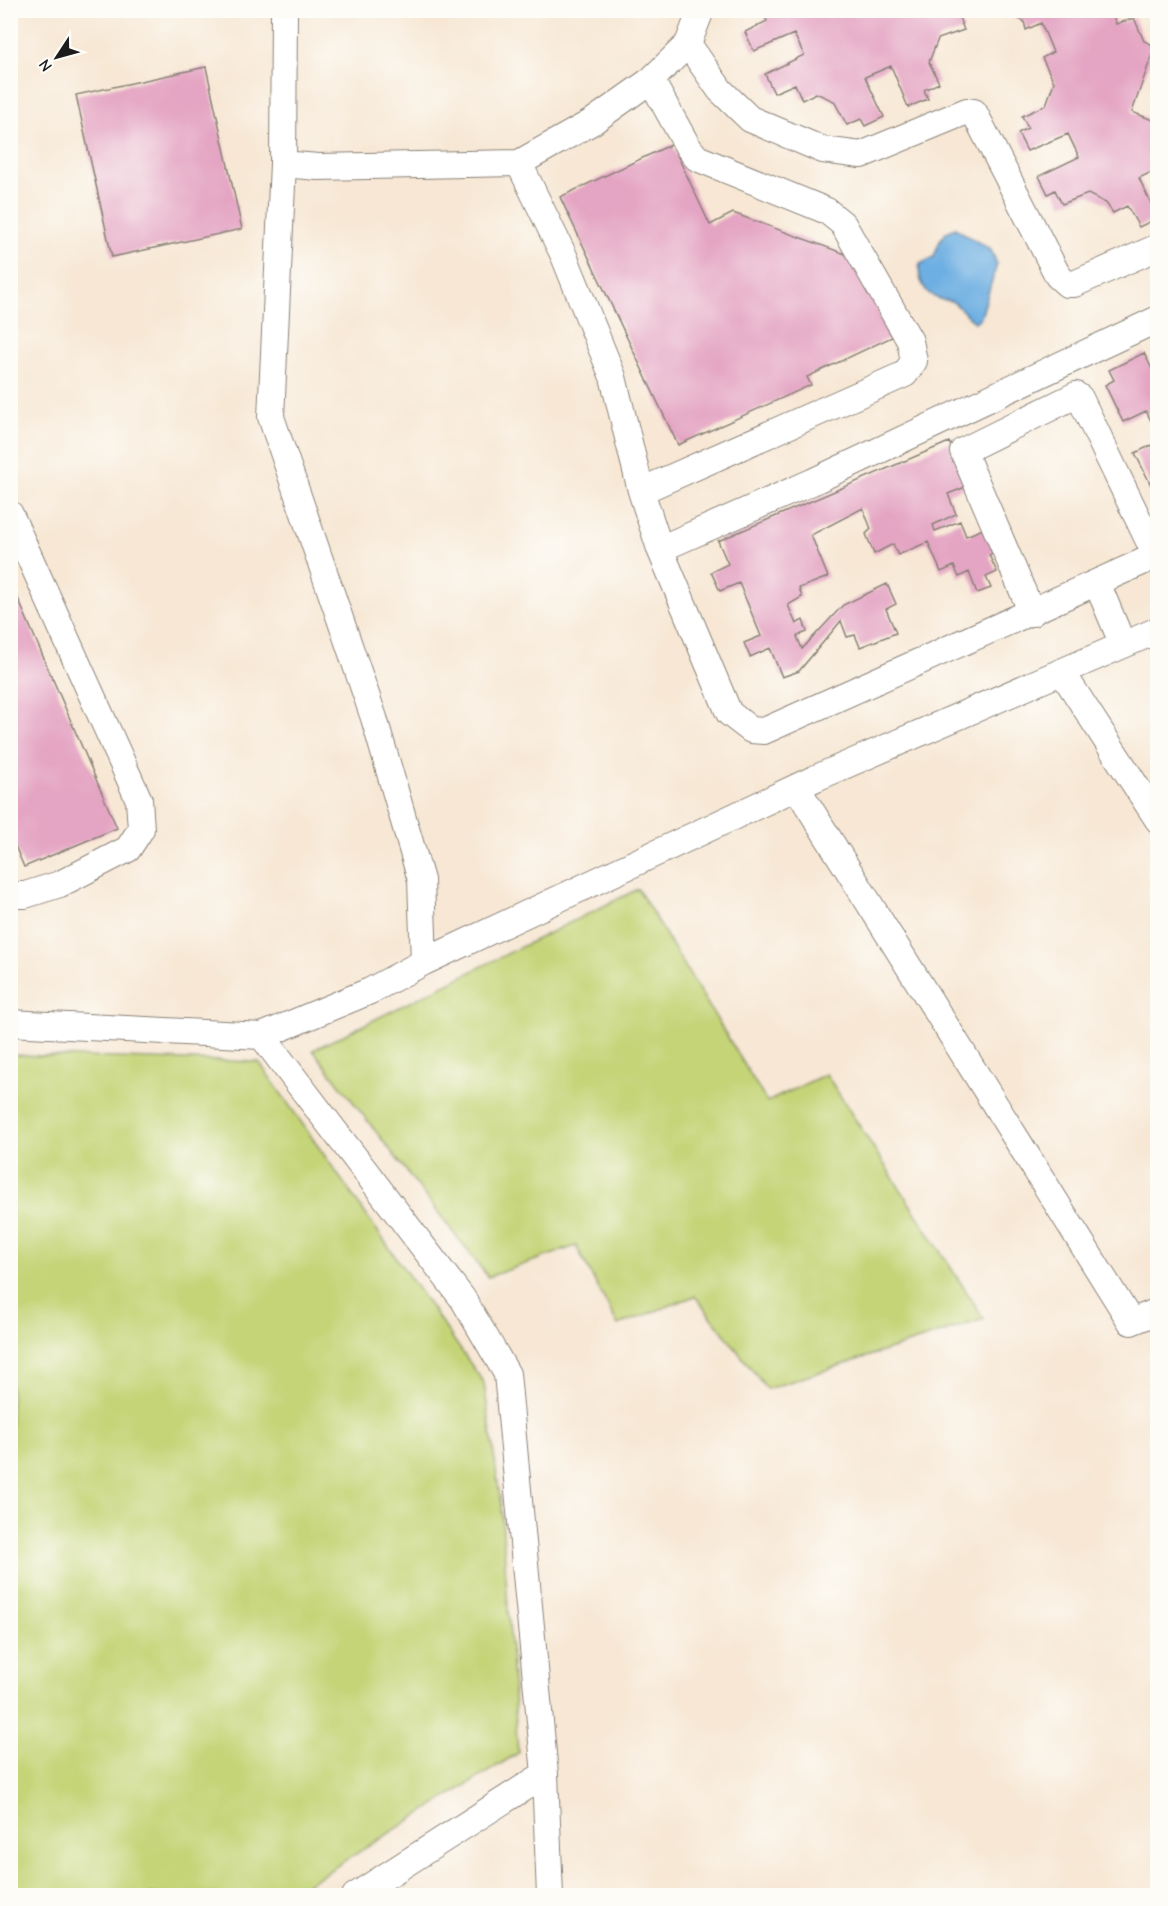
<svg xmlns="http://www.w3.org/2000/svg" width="1168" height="1906" font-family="'Comic Neue',sans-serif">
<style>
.green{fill:#c4d477;stroke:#70784a;stroke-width:1.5}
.water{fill:#6dafe2;stroke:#44667f;stroke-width:1.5}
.building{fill:#e4a4c3}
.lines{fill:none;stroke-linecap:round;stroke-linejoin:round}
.street-casing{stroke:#8a8278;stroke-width:28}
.street{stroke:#fff;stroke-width:26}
</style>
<rect width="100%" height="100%" fill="#fdfcf7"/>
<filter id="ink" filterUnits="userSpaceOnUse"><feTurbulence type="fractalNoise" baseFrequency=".0167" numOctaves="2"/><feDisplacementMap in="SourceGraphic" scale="12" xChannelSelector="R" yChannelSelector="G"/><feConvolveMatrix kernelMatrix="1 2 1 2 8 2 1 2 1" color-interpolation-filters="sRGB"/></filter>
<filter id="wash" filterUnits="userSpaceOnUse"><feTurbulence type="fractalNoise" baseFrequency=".008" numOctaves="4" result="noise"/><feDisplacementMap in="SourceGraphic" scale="24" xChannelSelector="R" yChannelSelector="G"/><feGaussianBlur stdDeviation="1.35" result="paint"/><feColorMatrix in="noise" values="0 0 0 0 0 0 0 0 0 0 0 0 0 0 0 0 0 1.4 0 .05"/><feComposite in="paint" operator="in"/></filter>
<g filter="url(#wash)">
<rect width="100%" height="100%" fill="#f7e7d4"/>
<path class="green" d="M638,889L767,1102L826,1074L984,1319L767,1389L695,1296L618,1325L576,1246L488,1277L313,1050Z
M11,1055L259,1062L484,1383L501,1505L518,1753L290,1895H11Z"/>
<path class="water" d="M955,228L991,250L997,264L981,317L975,322C966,317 961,307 953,302C949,300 943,300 939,299C924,294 917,278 920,264L934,257C938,244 941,233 955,228Z"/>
<g id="blocks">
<path class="building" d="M761,10H845L859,16L861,10H956L964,30L938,39L929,62L939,83L924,90L928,99L908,107L891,66L865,77L884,117L865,126L861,119L847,125L834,101L816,93L802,100L795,84L774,93L765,74L804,55L794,34L754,51L745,32L767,21Z
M986,10H1111L1116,24L1134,18L1144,41L1155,46L1132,112L1158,122V169L1139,178L1158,218L1139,227L1127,206L1113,213L1106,203L1088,194L1062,204L1055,190L1048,194L1039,176L1079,157L1068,134L1027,151L1018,133L1028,128L1022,116L1046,105L1054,82L1042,58L1053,52L1041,23L1026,30L1024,21L999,11L989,16Z
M206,67L242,229L112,257L76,95Z
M672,144L710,225L733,213L851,256L892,337L807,377L811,385L678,445L560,197Z
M1144,353L1152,369L1158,366V435L1146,411L1123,422L1105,385L1114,380L1109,370Z
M949,442L968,486L948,494L956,514L933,525L935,531L960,521L966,536L988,527L998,550L989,555L997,572L986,577L991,588L977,593L969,572L959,577L954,566L941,572L928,542L898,555L893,544L874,554L866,534L871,529L863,508L811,535L828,577L799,588L802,597L788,605L796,624L803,620L807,632L797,636L802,649L843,605L887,584L896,604L886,609L896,633L860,647L855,635L847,637L841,621L799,671L782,677L770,648L750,657L744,643L761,636L739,583L720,591L711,572L728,564L718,541Z
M1158,442V485L1152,487L1135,453Z
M10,580L117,828L24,867L10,834Z"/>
</g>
</g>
<g filter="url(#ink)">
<use href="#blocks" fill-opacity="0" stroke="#8a8278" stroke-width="1.5"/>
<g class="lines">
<g class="street-casing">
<path id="street" d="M284,10L283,164L271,417L374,718L421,880L424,962L816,778L1158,630
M688,44L720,90L750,119L823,150L861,155L967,111L974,112L1058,276L1067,284H1074L1158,247
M519,163L564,256L613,377L641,491L660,549L812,482L1158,319
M283,164L318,167L519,163L592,122L651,80L688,44L701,10
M641,491L905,374L914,361L910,341L843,224L827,211L697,158L688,147L651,80
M10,514L139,800L141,829L128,849L60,884L25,895H10
M660,549L729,713L751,730L764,731L1158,555
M1097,583L1123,645
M1032,613L963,451L1076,395L1080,398L1156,556
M1062,672L1158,820
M797,788L1131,1322L1158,1311
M10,1023L262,1036L370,991L424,962
M262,1036L463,1299L507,1374L545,1774L550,1896
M355,1896L545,1774"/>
</g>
<use href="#street" class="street"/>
</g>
</g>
<rect width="1168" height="1906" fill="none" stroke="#fdfcf7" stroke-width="36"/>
<g transform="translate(57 57) rotate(234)" stroke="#fdfcf7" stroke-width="4.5" paint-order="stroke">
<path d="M0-4.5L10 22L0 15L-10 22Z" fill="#1c1c1c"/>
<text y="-9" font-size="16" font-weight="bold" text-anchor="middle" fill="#1c1c1c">N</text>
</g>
</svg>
